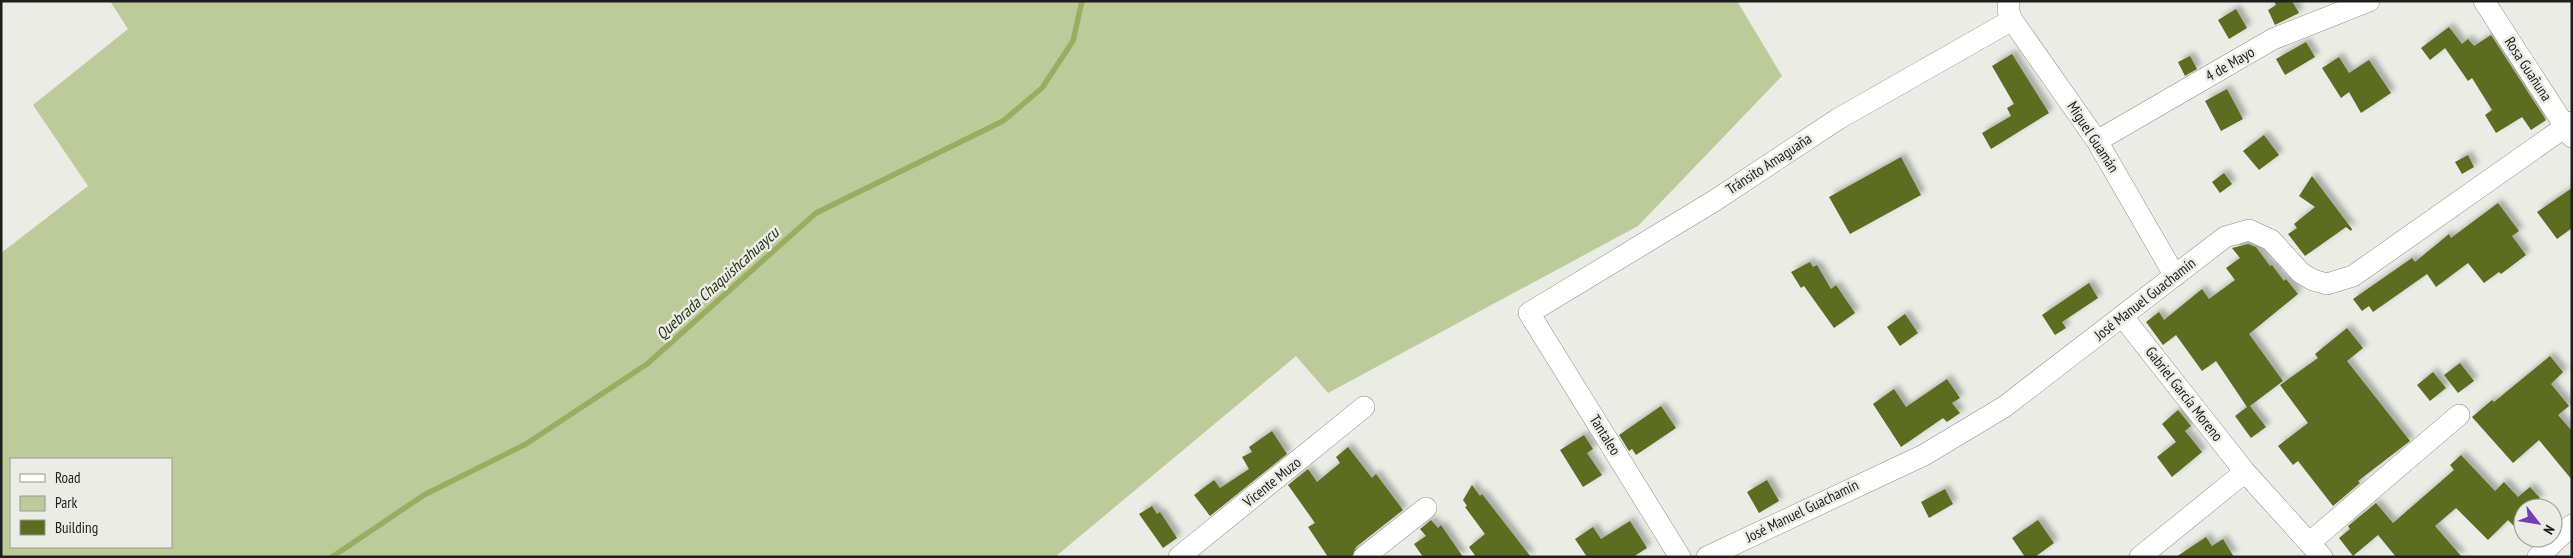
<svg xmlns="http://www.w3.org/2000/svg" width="2573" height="558" viewBox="0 0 2573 558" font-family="'PT Sans Narrow',sans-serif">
  <defs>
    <filter id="shadow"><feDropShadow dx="4.5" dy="-4.5" stdDeviation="2.5" flood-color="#0004"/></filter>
  </defs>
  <rect width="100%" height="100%" fill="#eaece5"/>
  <path fill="#bccb99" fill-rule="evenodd" d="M110 1H1737L1782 76 1638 226 1328 393 1296 356 1055 557H1V253L88 186 33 105 128 29ZM11 459H171V547H11Z"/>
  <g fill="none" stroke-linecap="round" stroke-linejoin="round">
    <path stroke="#99ae62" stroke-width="5.5" d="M332 557 424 495 526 444 647 364 816 213 1003 121 1042 88 1073 41 1082 1"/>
  </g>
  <path fill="#5b6d20" filter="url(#shadow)" d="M2274 1H2292L2299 13 2275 25 2268 10 2276 5Z
    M2236 9 2247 28 2229 39 2218 20Z
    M2449 27 2462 44 2468 39 2474 46 2491 35 2546 120 2531 130 2522 117 2496 133 2485 115 2492 110 2472 78 2468 81 2445 48 2430 60 2421 48Z
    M2306 42 2315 57 2285 75 2276 59Z
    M2012 54 2049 113 1991 149 1982 133 2011 116 2007 108 2014 104 1992 66Z
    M2190 56 2197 69 2185 76 2178 62Z
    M2339 57 2349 73 2369 60 2391 93 2361 113 2349 92 2341 98 2322 68Z
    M2227 89 2243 119 2221 131 2205 101Z
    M2264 135 2279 155 2259 170 2243 151Z
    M2468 155 2474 167 2462 174 2455 162Z
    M1901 157 1921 195 1850 234 1829 197Z
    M2224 173 2232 184 2220 193 2212 182Z
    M2312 176 2352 229 2351 231 2346 227 2305 256 2288 234 2297 228 2294 224 2315 207 2299 196Z
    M2572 188V228L2557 239 2537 212Z
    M2498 203 2519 231 2512 236 2526 255 2501 274 2499 272 2484 283 2468 263 2436 287 2427 274 2373 312 2369 306 2362 311 2353 299 2412 258 2415 262 2449 234 2451 238Z
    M2248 244 2256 247 2270 266 2272 265 2284 281 2286 279 2298 294 2249 334 2283 381 2250 406 2266 427 2251 438 2235 416 2247 407 2216 361 2202 371 2176 335 2163 345 2146 322 2159 312 2164 320 2202 289 2209 299 2235 280 2226 268 2240 258 2232 248Z
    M1810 262 1813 267 1817 265 1831 289 1836 285 1855 313 1834 328 1804 286 1801 288 1791 272Z
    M2089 283 2098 298 2062 322 2066 328 2055 335 2042 315Z
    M1905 314 1918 333 1900 346 1887 327Z
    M2347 328 2363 348 2347 361 2410 441 2358 481 2360 483 2333 506 2298 461 2293 465 2278 446 2308 423 2280 385 2318 358 2315 354Z
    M2550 356 2563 372 2551 384 2569 406 2558 415 2572 431V480L2539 440 2513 463 2472 417 2492 400 2494 402Z
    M2460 363 2474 381 2458 393 2444 375Z
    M2433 372 2446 388 2430 401 2417 385Z
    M1947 379 1960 398 1952 403 1960 413 1947 422 1943 418 1901 447 1873 404 1894 389 1906 407Z
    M1661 406 1676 428 1636 455 1632 449 1629 451 1619 435Z
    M2178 410 2191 426 2185 431 2202 452 2172 477 2157 457 2176 442 2162 424Z
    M1272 431 1287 454 1210 516 1194 495 1214 480 1220 488 1249 469 1242 457 1252 452 1249 447Z
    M1584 435 1593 449 1587 453 1602 475 1583 487 1560 450Z
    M1348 447 1372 478 1376 474 1403 510 1356 547 1352 557H1328L1308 527 1315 523 1288 485 1308 469 1317 482 1340 463 1336 457Z
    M2461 455 2495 491 2504 482 2518 497 2530 487 2540 498 2529 508H2523V518L2514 526 2508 520 2488 540 2456 508 2435 526 2462 557H2396L2378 535 2353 556 2339 538 2350 529 2348 526 2376 503 2393 523 2454 470 2450 465Z
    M1767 480 1779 501 1759 513 1747 492Z
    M1472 485 1480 496 1482 494 1531 557H1476L1469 547 1485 534 1465 507 1467 506 1463 500Z
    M1945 489 1953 504 1929 518 1921 502Z
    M1152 506 1157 514 1160 512 1166 521 1177 538 1163 548 1139 514Z
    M1431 520 1438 528 1441 525 1463 557H1423L1414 544 1426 536 1420 529Z
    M2038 520 2054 543 2035 557H2025L2012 538Z
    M1630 521 1647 548 1633 557H1587L1575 539 1593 527 1601 539Z
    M2206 537 2212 546 2223 539 2234 557H2176Z"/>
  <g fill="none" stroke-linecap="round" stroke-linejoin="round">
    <defs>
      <path id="minor" d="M2009 1 2008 10 2012 20 2097 141 2175 276
        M2484 1 2572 137
        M2097 141 2273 39 2369 1
        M2123 317 2245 472 2322 557
        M2309 543 2459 415
        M1179 557 1364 407
        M1364 557 1426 508
        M1680 557 1529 313 1714 201 1838 119 2012 20
        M1707 557 1924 455 2004 407 2225 237 2249 230 2271 240 2301 273 2313 280 2327 284 2353 276 2572 122
        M2140 557 2245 472
        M2538 557 2572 525"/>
    </defs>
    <use href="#minor" stroke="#8f918a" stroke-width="22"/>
    <use href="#minor" stroke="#fff" stroke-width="21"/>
  </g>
  <g text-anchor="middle" stroke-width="5" stroke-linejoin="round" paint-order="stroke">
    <g font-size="15" fill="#1e1f1c" stroke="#eaece5">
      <text transform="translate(2230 64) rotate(-30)" y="5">4 de Mayo</text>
      <text transform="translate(2528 69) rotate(57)" y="5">Rosa Guañuna</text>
      <text transform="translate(2093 137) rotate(57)" y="5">Miguel Guamán</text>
      <text transform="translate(1769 164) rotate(-33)" y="5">Tránsito Amaguaña</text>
      <text transform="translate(2145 299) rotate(-38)" y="5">José Manuel Guachamín</text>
      <text transform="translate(2184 394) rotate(52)" y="5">Gabriel García Moreno</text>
      <text transform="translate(1605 435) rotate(58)" y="5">Tantaleo</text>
      <text transform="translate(1272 482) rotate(-39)" y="5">Vicente Muzo</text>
      <text transform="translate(1802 511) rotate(-26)" y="5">José Manuel Guachamín</text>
    </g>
    <g font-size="16" font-style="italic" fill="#2c3514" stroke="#eaece5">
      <text transform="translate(717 283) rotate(-42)" y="6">Quebrada Chaquishcahuaycu</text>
    </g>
  </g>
  <rect width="2573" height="558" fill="none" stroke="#1e1f1c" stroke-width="5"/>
  <rect x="10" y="458" width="162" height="90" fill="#eaece5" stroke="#989a95"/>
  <rect x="20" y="474" width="25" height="8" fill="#ffffff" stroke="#989a95"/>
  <text x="55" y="483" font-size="15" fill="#1e1f1c">Road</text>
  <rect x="20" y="496" width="25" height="15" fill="#bccb99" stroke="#989a95"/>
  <text x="55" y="508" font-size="15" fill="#1e1f1c">Park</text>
  <rect x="20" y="520" width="25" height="15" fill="#5b6d20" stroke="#989a95"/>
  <text x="55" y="533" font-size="15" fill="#1e1f1c">Building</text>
  <g transform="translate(2538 523) rotate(121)"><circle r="24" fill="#eaece5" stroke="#989a95"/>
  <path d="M0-4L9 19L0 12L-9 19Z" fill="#753eb4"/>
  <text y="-8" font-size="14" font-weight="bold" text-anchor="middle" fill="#1e1f1c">N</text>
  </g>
</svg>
